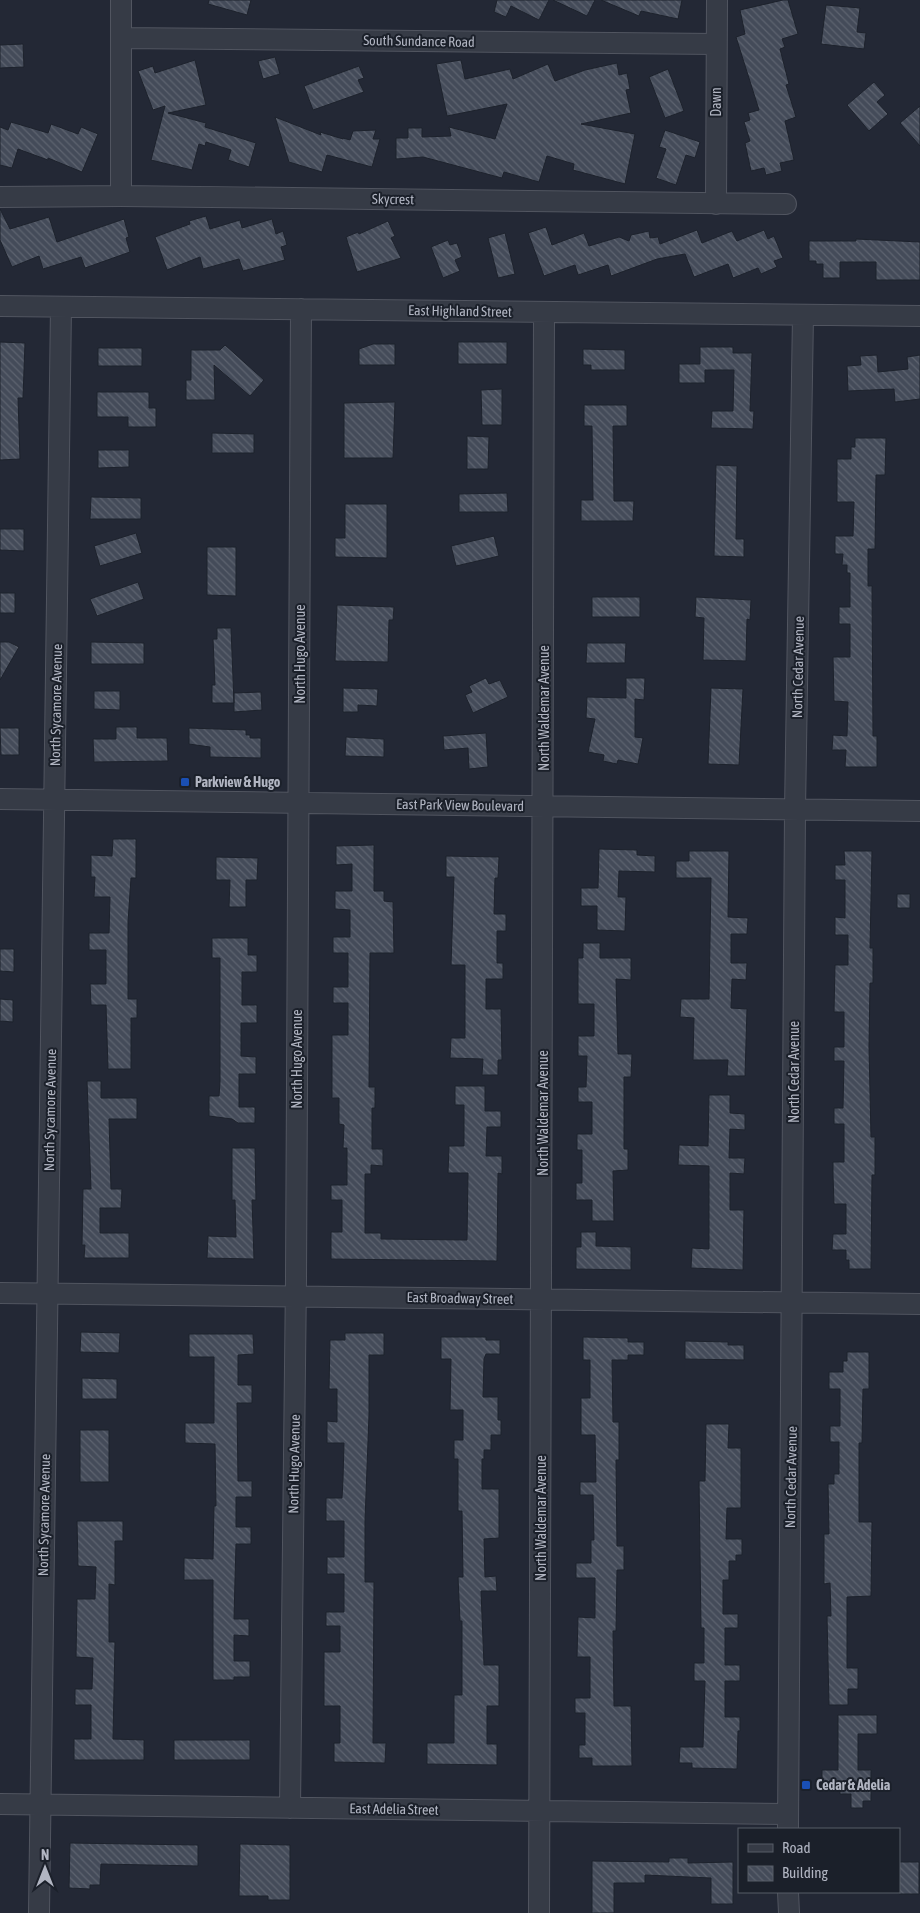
<svg xmlns="http://www.w3.org/2000/svg" width="920" height="1913" viewBox="0 0 920 1913" font-family="'Asap Condensed',sans-serif">
  <defs>
    <pattern id="building-back-hatch" width="6" height="6" patternUnits="userSpaceOnUse" patternTransform="scale(1.25)"><rect width="6" height="6" fill="#444b59"/><path d="M-1 5l2 2M0 0l6 6M5-1l2 2" fill="none" stroke="#5d636f"/></pattern>
  </defs>
  <rect width="100%" height="100%" fill="#232835"/>
  <path fill="url(#building-back-hatch)" stroke="#1d222c" d="M209 0H251L247 15 208 4Z
    M497 0H549L539 20 511 6 506 17 494 12Z
    M553 0H595L587 16Z
    M601 0H682L678 19 641 11 639 16Z
    M783 0H788L798 34 782 39 785 47 780 49 789 84 786 85 796 117 785 121 794 160 780 163 782 171 766 175 764 168 751 171 745 143 750 141 744 122 750 120 748 113 759 110 736 37 745 34 740 10Z
    M826 5 860 8 857 32 866 33 864 49 821 44Z
    M23 44 24 67 0 68V45Z
    M275 57 280 74 263 79 258 61Z
    M195 60 206 105 168 113 206 123 205 127 256 143 249 167 228 160 231 150 206 142 205 146 199 144 192 170 151 160 165 106 153 110 138 71 153 66 155 73Z
    M461 60 465 79 510 69 513 79 548 64 555 81 585 70 617 63 619 75 627 73 630 89 626 90 631 113 581 124 635 134 625 184 573 170 574 164 547 156 539 182 504 172 502 178 423 157 396 159V138H408V128H422V137L451 136 449 127 495 139 507 104 447 116 436 64Z
    M359 66 364 78 358 80 364 92 313 110 304 86Z
    M668 69 684 111 665 118 649 77Z
    M874 82 885 95 877 102 888 114 869 131 847 105Z
    M920 106V146L900 123Z
    M275 117 321 135 320 132 343 139V138L350 140 353 131 376 130 373 139H380L372 167 327 155 322 172 289 162Z
    M11 122 48 133 51 124 78 134 81 127 98 134 82 172 48 158V160L18 149 12 168 0 165V127L8 130Z
    M665 130 700 142 695 158 686 155 676 185 656 178 666 149 659 147Z
    M0 209 10 229 49 217 57 242 124 219 129 237 126 238 130 252 85 268 81 257 43 269 39 256 12 267 0 240Z
    M206 216 210 229 240 220 242 228 272 219 276 234 283 231 287 245 281 247 285 260 243 271 239 259 203 269 200 257 167 270 155 237 190 224 189 221Z
    M388 221 395 236 391 238 401 258 357 272 346 237 358 232 359 234Z
    M546 227 552 245 584 233 589 246 619 237 629 241 631 235 649 231 650 238 658 237 660 244 697 230 702 243 732 231 737 241 764 230 768 239 774 236 783 258 774 261 777 267 761 274 758 268 733 278 728 264 694 277 685 254 657 259 611 276 608 265 578 275 575 265 544 276 528 233Z
    M505 233 515 274 498 278 488 238Z
    M856 239 920 242V280H876V262H840V278H823V264H816V261H809V241H856Z
    M448 240 450 245 457 243 462 257 455 260 460 271 443 278 431 247Z
    M0 342 25 343 23 398H18L20 459 0 460Z
    M458 342H507V364H458Z
    M373 344H395V365H359V349Z
    M225 345 264 380 250 396 214 365 215 400H186V380H191V350H220Z
    M700 347H733V353H752L750 411H754L753 429 711 428 712 411H733L734 370H705V383H679V364H700Z
    M98 348H142V366H98Z
    M583 349 625 350V370H591V365H583Z
    M877 355 878 372 908 369 907 357 920 355V399L895 402 894 389 848 391 847 366 861 365 860 356Z
    M502 389V425H482L481 390Z
    M97 392H149V408H156V427H128V417H97Z
    M395 402 393 458H344V403Z
    M584 405H627V426H613L614 501H634L633 521H581V500H593L592 426H584Z
    M212 433 254 434V453H212Z
    M467 436 489 437 488 469H467Z
    M855 438H886L885 475H876L875 549H868V586H872L873 736H877V767H845L846 750H832L833 735 847 736 848 702 834 701 833 657H850V624H839V607H850V573H847V565H842L843 554H835V536H853L854 502H837V459H851V447H855Z
    M98 450H129V467L98 468Z
    M716 465 737 466 736 539H744V557L714 556Z
    M507 493 508 512H459V494Z
    M91 497 141 498V519H90Z
    M345 504H387V558L335 557V538H345Z
    M0 529H24V551L0 550Z
    M136 533 142 553 100 566 94 546Z
    M494 536 499 556 456 566 451 546Z
    M207 547H236V596L207 595Z
    M138 582 144 599 97 616 90 599Z
    M0 593H15V613H0Z
    M592 597H640V617H592Z
    M696 597 751 600 750 620 747 619 746 661 703 660 704 618 695 617Z
    M337 605 394 607 393 620H389L388 662 335 661Z
    M217 628H231L234 703H212V685H215L213 639H217Z
    M0 642H9L19 647 0 680Z
    M91 642 144 643V664H91Z
    M587 643H626L625 663H586Z
    M486 678 489 684 500 680 508 697 473 713 465 695 472 692 469 686Z
    M626 678H645L644 700 635 699V737L643 738 638 764 618 760 617 764 603 761 604 755 588 752 595 719 586 718 587 697 626 698Z
    M343 688 378 689 377 706 358 705V712H343Z
    M711 688 743 689 739 765 708 764Z
    M94 691H120V710L94 709Z
    M261 692 262 710 234 712V693Z
    M116 727H137V738H167L168 761 94 762 93 739H116Z
    M0 728H19V755H1Z
    M189 728 246 730V735H250V738H261V758L210 757V747L189 744Z
    M486 733 488 767 469 769 468 748 444 750 443 736Z
    M346 737 384 739V757L345 756Z
    M113 839H136V878H131L128 922V999H137V1018H131V1069H108L106 1005H91L90 984H106V950H89V933H109L110 897H94L95 877H91V855L112 856Z
    M374 845V891H384V901L393 902 394 953H370L369 1087H375V1108H372V1149H383V1166L371 1165V1174H365V1233H381V1239L467 1240 468 1173H448L449 1146H464V1105H455V1086H485V1111H501V1127H487L486 1156H502V1174L498 1173 497 1261 331 1259V1232H342V1200H331V1185H347V1148H343L344 1125 339 1124V1098H332V1035H348V1003H333V987H348V953H333V937H350V910L335 909V891H352V864L336 865V846Z
    M599 849 637 850V855L655 856V872L619 871 618 897H626L625 931 597 930V906H581V888H598Z
    M689 851H729L728 917 748 918 747 934H731V963H747L746 980 732 979 731 1008 747 1009 745 1076H727L728 1060H693L694 1018 680 1017 681 999H709L711 878H676V861H689Z
    M844 851H872L870 948H873V983H870L869 1047 871 1137H875V1175H872L871 1269H849V1260H846V1250H832L833 1234H846V1204H834L833 1175V1162H844V1124H834V1108H843L844 1061H834V1047H844V1012H834L835 965H848V935H835V917L845 918V880H835V865H845Z
    M446 856 499 857 498 878H495L494 914H506V931H497V963H503V979H486V1009H501L502 1060H498V1075H482L483 1059 450 1058 451 1038H465V965H451L454 877H446Z
    M216 857 258 858 257 880H246V907H229L230 880H216Z
    M897 894H910V908H897Z
    M212 938H248V955H257V972H242V1005H257V1023H241V1056L256 1057V1074H239V1107H255V1123H238L232 1119 209 1116V1096H219L220 1082V958H212Z
    M583 943H600V958H631V980L616 979 618 1054H632L631 1077H624V1149H628V1170L613 1171 614 1221H592V1200H576V1183H582V1150H577V1134H592V1102H578V1087H586L587 1056H578V1036H594V1004H578V958H583Z
    M0 949H14V972L0 971Z
    M0 999 13 1000V1022L0 1021Z
    M87 1081H101V1098H137V1119H109L111 1189H122L121 1208H100V1233H129V1258H84L85 1245H82L83 1189H91Z
    M709 1095H730V1113L745 1114V1130L730 1129 729 1158H745L744 1174 730 1173V1210H744L743 1270 691 1268 692 1248 709 1249V1166L678 1165 679 1145 708 1146Z
    M232 1148H255L256 1200H252L254 1259 207 1258 208 1236 236 1237 235 1200H232Z
    M581 1232H596V1246L631 1247V1270L576 1269V1247H581Z
    M81 1332 120 1333 119 1353 80 1352Z
    M345 1333H384V1355H369V1415L365 1521V1582H374L373 1743H386L385 1763 334 1762V1743H340V1706H324V1652H340V1626H326V1612H344V1574H327V1557H344V1521H326V1498H342L343 1479 344 1443H327V1421L337 1422V1389H329L330 1340H345Z
    M189 1334H253L254 1354 238 1355V1385H252V1403H237L238 1481H252V1497H236V1527H251V1544H236L235 1580 234 1619H249V1636L234 1635V1661H250V1677H234V1680H213V1580H184V1558L213 1559 214 1506H216L215 1444 185 1443V1423H214V1357H189Z
    M441 1337H486V1340H500V1354H486L484 1359 483 1397H498V1420H501V1435H491V1450H484V1459H482V1489H499V1538L484 1539 485 1577 496 1576 497 1591H481L484 1665H499V1706H487V1744H497V1765L427 1764V1743H454V1695H462V1621H460L458 1577H463L462 1511H458V1459H454V1440H463V1410H450L451 1359H441Z
    M583 1337 628 1338V1342H644V1355H628V1360H612L613 1422H619V1460H616L617 1546H624V1570H617L616 1631H613L614 1706H631L632 1766H592V1758H579V1745H585V1713H575V1698H590V1657H577L578 1617 595 1618V1578H576V1563H591V1540H594L593 1495H580V1482H596L595 1435H581V1398H590V1360H583Z
    M685 1341 728 1342V1345H744V1360L685 1359Z
    M847 1352H869V1389H863L862 1443H859V1522H872L871 1596 847 1597V1668H858V1689H848V1705H829L827 1616H831L830 1583 824 1584V1534H829L828 1484H834V1474H839V1442H830V1426H840V1389H829V1372H843V1361H847Z
    M82 1378 117 1379V1399H82Z
    M706 1424H729L728 1448H741V1508H727L726 1539H742V1555H736V1561H729V1580H723V1614H738V1628H725V1665H740V1681H725V1717H740V1731H738L737 1769 692 1768V1763H679L680 1747H703L705 1681H694V1663H704V1628H701L699 1481H705Z
    M80 1430H109V1482H80Z
    M77 1521H123V1541H115V1585L109 1584V1642H115L113 1739 144 1740V1760H74V1739H91V1705H75V1689H92L93 1658 76 1657 77 1599H95L96 1567 78 1566Z
    M838 1715H877V1734H858V1770H871V1801H863V1808H851V1794H840V1788H822V1770H838Z
    M174 1740H250V1760H174Z
    M70 1843 198 1845V1866L101 1864 100 1885H90V1889L69 1888Z
    M240 1844 290 1845V1900H268V1896H239Z
    M669 1858H688V1863L733 1862V1904H711V1878L645 1875V1883H614V1913H592V1861L669 1862Z
    M899 1862H919V1894H899Z"/>
  <g fill="none" stroke-linecap="round" stroke-linejoin="round">
    <defs>
      <path id="minor" d="M121 38 716 44
        M121 196V0
        M0 197 121 196 786 204
        M716 204 717 0
        M0 306 920 316
        M0 799 920 811
        M0 1293 920 1304
        M0 1804 788 1814
        M290 1808 296 1278 301 309
        M788 1829 795 810 803 315
        M788 1892 789 1913
        M39 1913 61 307
        M539 1913 544 312"/>
    </defs>
    <use href="#minor" stroke="#515560" stroke-width="22"/>
    <use href="#minor" stroke="#363b46" stroke-width="20"/>
  </g>
  <g fill="#1a4fb4" stroke="#1b202a" stroke-width="2">
    <rect x="180" y="777" width="10" height="10" rx="2.5"/>
    <rect x="801" y="1780" width="10" height="10" rx="2.5"/>
  </g>
  <g text-anchor="middle" stroke-width="4" stroke-linejoin="round" paint-order="stroke">
    <g font-size="14" fill="#b1b5c2" stroke="#1b202a">
      <text transform="translate(419 41) rotate(1)" y="5">South Sundance Road</text>
      <text transform="translate(716 102) rotate(-90)" y="5">Dawn</text>
      <text transform="translate(393 199) rotate(1)" y="5">Skycrest</text>
      <text transform="translate(460 311) rotate(1)" y="5">East Highland Street</text>
      <text transform="translate(300 654) rotate(-90)" y="5">North Hugo Avenue</text>
      <text transform="translate(798 667) rotate(-89)" y="5">North Cedar Avenue</text>
      <text transform="translate(56 705) rotate(-89)" y="5">North Sycamore Avenue</text>
      <text transform="translate(544 708) rotate(-90)" y="5">North Waldemar Avenue</text>
      <text transform="translate(460 805) rotate(1)" y="5">East Park View Boulevard</text>
      <text transform="translate(297 1059) rotate(-90)" y="5">North Hugo Avenue</text>
      <text transform="translate(794 1072) rotate(-90)" y="5">North Cedar Avenue</text>
      <text transform="translate(50 1110) rotate(-89)" y="5">North Sycamore Avenue</text>
      <text transform="translate(543 1113) rotate(-90)" y="5">North Waldemar Avenue</text>
      <text transform="translate(460 1298) rotate(1)" y="5">East Broadway Street</text>
      <text transform="translate(294 1464) rotate(-89)" y="5">North Hugo Avenue</text>
      <text transform="translate(791 1477) rotate(-89)" y="5">North Cedar Avenue</text>
      <text transform="translate(44 1515) rotate(-89)" y="5">North Sycamore Avenue</text>
      <text transform="translate(541 1518) rotate(-90)" y="5">North Waldemar Avenue</text>
      <text transform="translate(394 1809) rotate(1)" y="5">East Adelia Street</text>
    </g>
    <g font-size="14" font-weight="bold" fill="#b1b5c2" stroke="#1b202a" text-anchor="start">
      <text x="195" y="787">Parkview &amp; Hugo</text>
      <text x="816" y="1790">Cedar &amp; Adelia</text>
    </g>
  </g>
  <rect x="738" y="1828" width="162" height="65" fill="#1b202a" stroke="#575c67"/>
  <rect x="748" y="1844" width="25" height="8" fill="#363b46" stroke="#575c67"/>
  <text x="782" y="1853" font-size="15" fill="#b1b5c2">Road</text>
  <rect x="748" y="1866" width="25" height="15" fill="url(#building-back-hatch)" stroke="#575c67"/>
  <text x="782" y="1878" font-size="15" fill="#b1b5c2">Building</text>
  <g transform="translate(45 1868)" stroke="#1b202a" stroke-width="4" paint-order="stroke">
  <path d="M0-4L9 19L0 12L-9 19Z" fill="#b1b5c2"/>
  <text y="-8" font-size="14" font-weight="bold" text-anchor="middle" fill="#b1b5c2">N</text>
  </g>
</svg>
